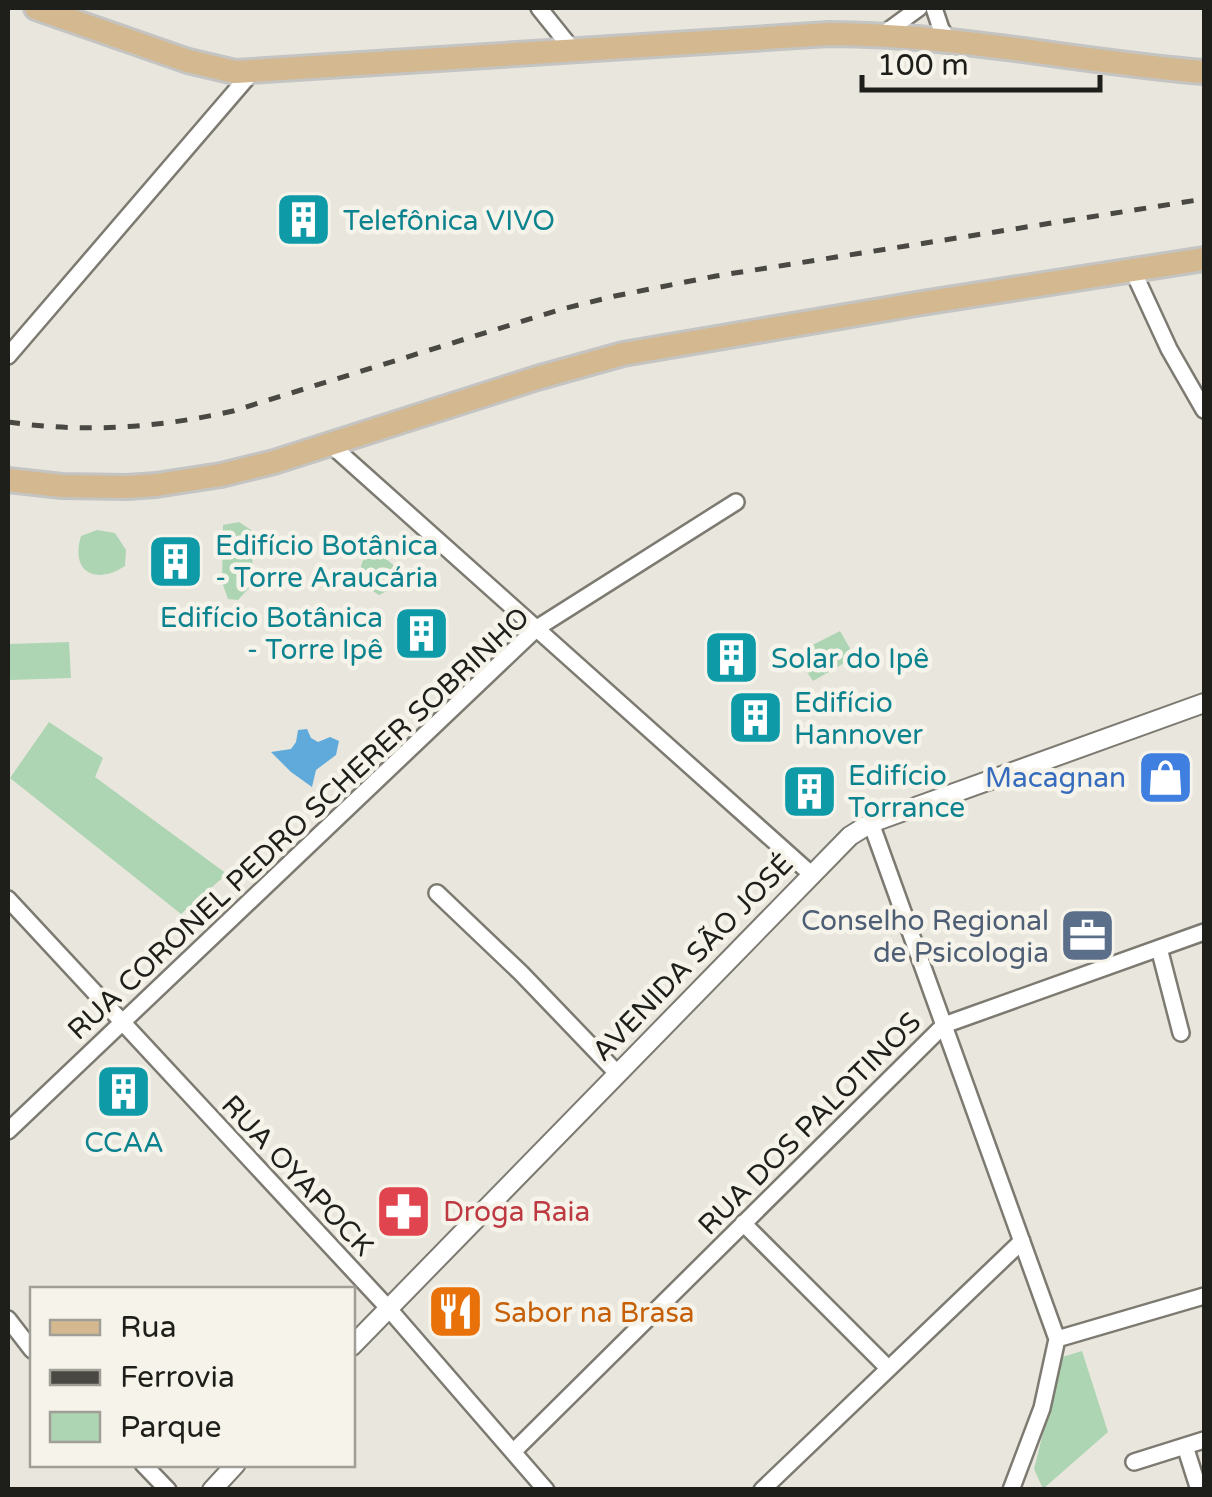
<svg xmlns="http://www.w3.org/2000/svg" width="1212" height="1497" viewBox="0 0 1212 1497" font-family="'Varela Round',sans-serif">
  <rect width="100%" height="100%" fill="#e9e7dd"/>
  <path fill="#aed5b3" d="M239 522 251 530 253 572 250 587 238 600 228 599 222 582 223 525Z
    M97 530 115 533 126 550 125 566C96 585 70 573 81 536Z
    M373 548 397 568V586L379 595C357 582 354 566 373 548Z
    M840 631 855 657 813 681 795 654Z
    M69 642 71 678 10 680 9 644Z
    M49 722 103 758 95 777 227 874 181 914 10 778Z
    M1082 1351 1108 1432 1043 1489 1034 1469 1062 1357Z"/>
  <path fill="#5faadb" d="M307 729 311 738 318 742 330 737 339 741 336 755 316 770 312 787 291 772 271 752 291 749 296 742 298 730Z"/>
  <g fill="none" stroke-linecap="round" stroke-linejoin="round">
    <defs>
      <path id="minor" d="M539 8 572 49
        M934 8 941 29 950 42
        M882 35 919 8
        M1133 271 1169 349 1204 410
        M8 356 252 72
        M330 444 811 874
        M871 823 1057 1339 1042 1408 1011 1490
        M437 893 521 973 617 1073
        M8 899 389 1309 546 1490
        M1159 948 1181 1033
        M8 1131 537 628 736 502
        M743 1223 888 1368
        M8 1319 32 1350
        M1057 1339 1204 1296
        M1185 1446 1199 1490
        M513 1452 944 1025 1204 932
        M1134 1462 1204 1440
        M143 1464 168 1490
        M762 1490 1022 1241"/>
      <path id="tertiary" d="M352 1346 850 836 871 823 1204 703
        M212 1490 236 1464"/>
      <path id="primary" d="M36 8 188 61 235 72 829 34C955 34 1079 62 1204 72
        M8 480 62 486 127 487 156 485 221 475 274 462 537 378 623 354 922 303 1204 259"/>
    </defs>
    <use href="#minor" stroke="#7c7a71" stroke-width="20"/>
    <use href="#tertiary" stroke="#7c7a71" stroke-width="22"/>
    <use href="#primary" stroke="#c4c4c3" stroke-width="28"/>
    <use href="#minor" stroke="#fff" stroke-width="15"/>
    <use href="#tertiary" stroke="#fff" stroke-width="18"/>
    <use href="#primary" stroke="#d4b88f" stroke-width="22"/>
    <path stroke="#494843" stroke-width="5" stroke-dasharray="12 12" stroke-linecap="butt" d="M8 422C84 433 158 428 233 411L562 309 615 296 716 276 1204 199"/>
  </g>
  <defs>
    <symbol id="building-square" viewBox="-11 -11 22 22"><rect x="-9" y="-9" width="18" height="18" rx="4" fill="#0f9aa8" stroke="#f6f4ea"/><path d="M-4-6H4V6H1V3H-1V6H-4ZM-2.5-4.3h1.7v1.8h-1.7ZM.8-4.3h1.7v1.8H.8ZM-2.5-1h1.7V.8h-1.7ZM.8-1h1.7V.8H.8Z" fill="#fff"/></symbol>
    <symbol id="shop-square" viewBox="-11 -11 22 22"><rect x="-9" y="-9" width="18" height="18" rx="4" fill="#3f7fe0" stroke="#f6f4ea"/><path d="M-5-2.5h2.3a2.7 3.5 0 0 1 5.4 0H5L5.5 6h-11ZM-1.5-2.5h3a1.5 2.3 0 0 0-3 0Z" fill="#fff"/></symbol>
    <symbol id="office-square" viewBox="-11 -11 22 22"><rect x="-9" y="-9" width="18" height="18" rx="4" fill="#5c6f8a" stroke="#f6f4ea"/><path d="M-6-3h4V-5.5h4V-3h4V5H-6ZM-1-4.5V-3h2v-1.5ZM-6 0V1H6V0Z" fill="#fff"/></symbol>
    <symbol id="pharmacy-square" viewBox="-11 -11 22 22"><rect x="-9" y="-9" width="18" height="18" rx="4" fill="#e0444e" stroke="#f6f4ea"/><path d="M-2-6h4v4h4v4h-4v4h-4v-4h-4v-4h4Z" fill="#fff"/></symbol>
    <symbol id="restaurant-square" viewBox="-11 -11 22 22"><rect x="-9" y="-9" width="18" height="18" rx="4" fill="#e8710a" stroke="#f6f4ea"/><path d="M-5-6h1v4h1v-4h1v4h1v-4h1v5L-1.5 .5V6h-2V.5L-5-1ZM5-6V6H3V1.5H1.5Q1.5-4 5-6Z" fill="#fff"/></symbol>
  </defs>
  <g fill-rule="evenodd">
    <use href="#building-square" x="272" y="188" width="63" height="63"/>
    <use href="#building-square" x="144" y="530" width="63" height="63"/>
    <use href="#building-square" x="390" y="602" width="63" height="63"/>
    <use href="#building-square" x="700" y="626" width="63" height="63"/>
    <use href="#building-square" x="724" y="686" width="63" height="63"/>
    <use href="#shop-square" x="1134" y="746" width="63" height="63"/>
    <use href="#building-square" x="778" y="760" width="63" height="63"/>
    <use href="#office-square" x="1056" y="904" width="63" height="63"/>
    <use href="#building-square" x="92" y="1060" width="63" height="63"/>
    <use href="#pharmacy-square" x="372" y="1180" width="63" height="63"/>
    <use href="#restaurant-square" x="424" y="1280" width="63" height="63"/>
  </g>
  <g text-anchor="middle" stroke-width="9" stroke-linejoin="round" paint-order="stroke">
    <g font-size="28" fill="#0d838f" stroke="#f6f4ea" text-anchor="start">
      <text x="343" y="230">Telefônica VIVO</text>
      <text x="215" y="555">Edifício Botânica<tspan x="215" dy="32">- Torre Araucária</tspan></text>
      <text x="383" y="627" text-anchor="end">Edifício Botânica<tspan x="383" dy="32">- Torre Ipê</tspan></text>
      <text x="771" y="668">Solar do Ipê</text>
      <text x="794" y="712">Edifício<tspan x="794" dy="32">Hannover</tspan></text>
      <text x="848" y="785">Edifício<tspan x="848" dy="32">Torrance</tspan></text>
      <text x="124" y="1152" text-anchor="middle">CCAA</text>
    </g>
    <g font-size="28" fill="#366cbe" stroke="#f6f4ea" text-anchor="end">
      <text x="1126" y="787">Macagnan</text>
    </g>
    <g font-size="28" fill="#1e1e1a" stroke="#f6f4ea">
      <text transform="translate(298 823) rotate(-43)" y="10">RUA CORONEL PEDRO SCHERER SOBRINHO</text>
      <text transform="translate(692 957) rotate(-46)" y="10">AVENIDA SÃO JOSÉ</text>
      <text transform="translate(809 1123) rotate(-45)" y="10">RUA DOS PALOTINOS</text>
      <text transform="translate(298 1175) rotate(47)" y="10">RUA OYAPOCK</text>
    </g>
    <g font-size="28" fill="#4e5e75" stroke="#f6f4ea" text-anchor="end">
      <text x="1049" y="930">Conselho Regional<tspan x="1049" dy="32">de Psicologia</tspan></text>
    </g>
    <g font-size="28" fill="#be3a42" stroke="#f6f4ea" text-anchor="start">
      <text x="443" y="1221">Droga Raia</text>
    </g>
    <g font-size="28" fill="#c56008" stroke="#f6f4ea" text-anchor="start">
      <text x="494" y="1322">Sabor na Brasa</text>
    </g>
  </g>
  <rect width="1212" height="1497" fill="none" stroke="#1e1e1a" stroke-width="20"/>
  <rect x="30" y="1287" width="325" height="180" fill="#f6f4ea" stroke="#a09e97" stroke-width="2.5"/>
  <rect x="50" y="1320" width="50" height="15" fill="#d4b88f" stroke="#a09e97" stroke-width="2.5"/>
  <text x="120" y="1337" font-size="30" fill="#1e1e1a">Rua</text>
  <rect x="50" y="1370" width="50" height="15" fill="#494843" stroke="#a09e97" stroke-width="2.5"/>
  <text x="120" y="1387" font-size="30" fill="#1e1e1a">Ferrovia</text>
  <rect x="50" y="1412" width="50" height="30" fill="#aed5b3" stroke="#a09e97" stroke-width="2.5"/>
  <text x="120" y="1437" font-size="30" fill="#1e1e1a">Parque</text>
  <path d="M862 75v15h238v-15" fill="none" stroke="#1e1e1a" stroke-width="5"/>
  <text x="877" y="75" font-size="30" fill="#1e1e1a" stroke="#f6f4ea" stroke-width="8" paint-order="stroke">100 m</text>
</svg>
